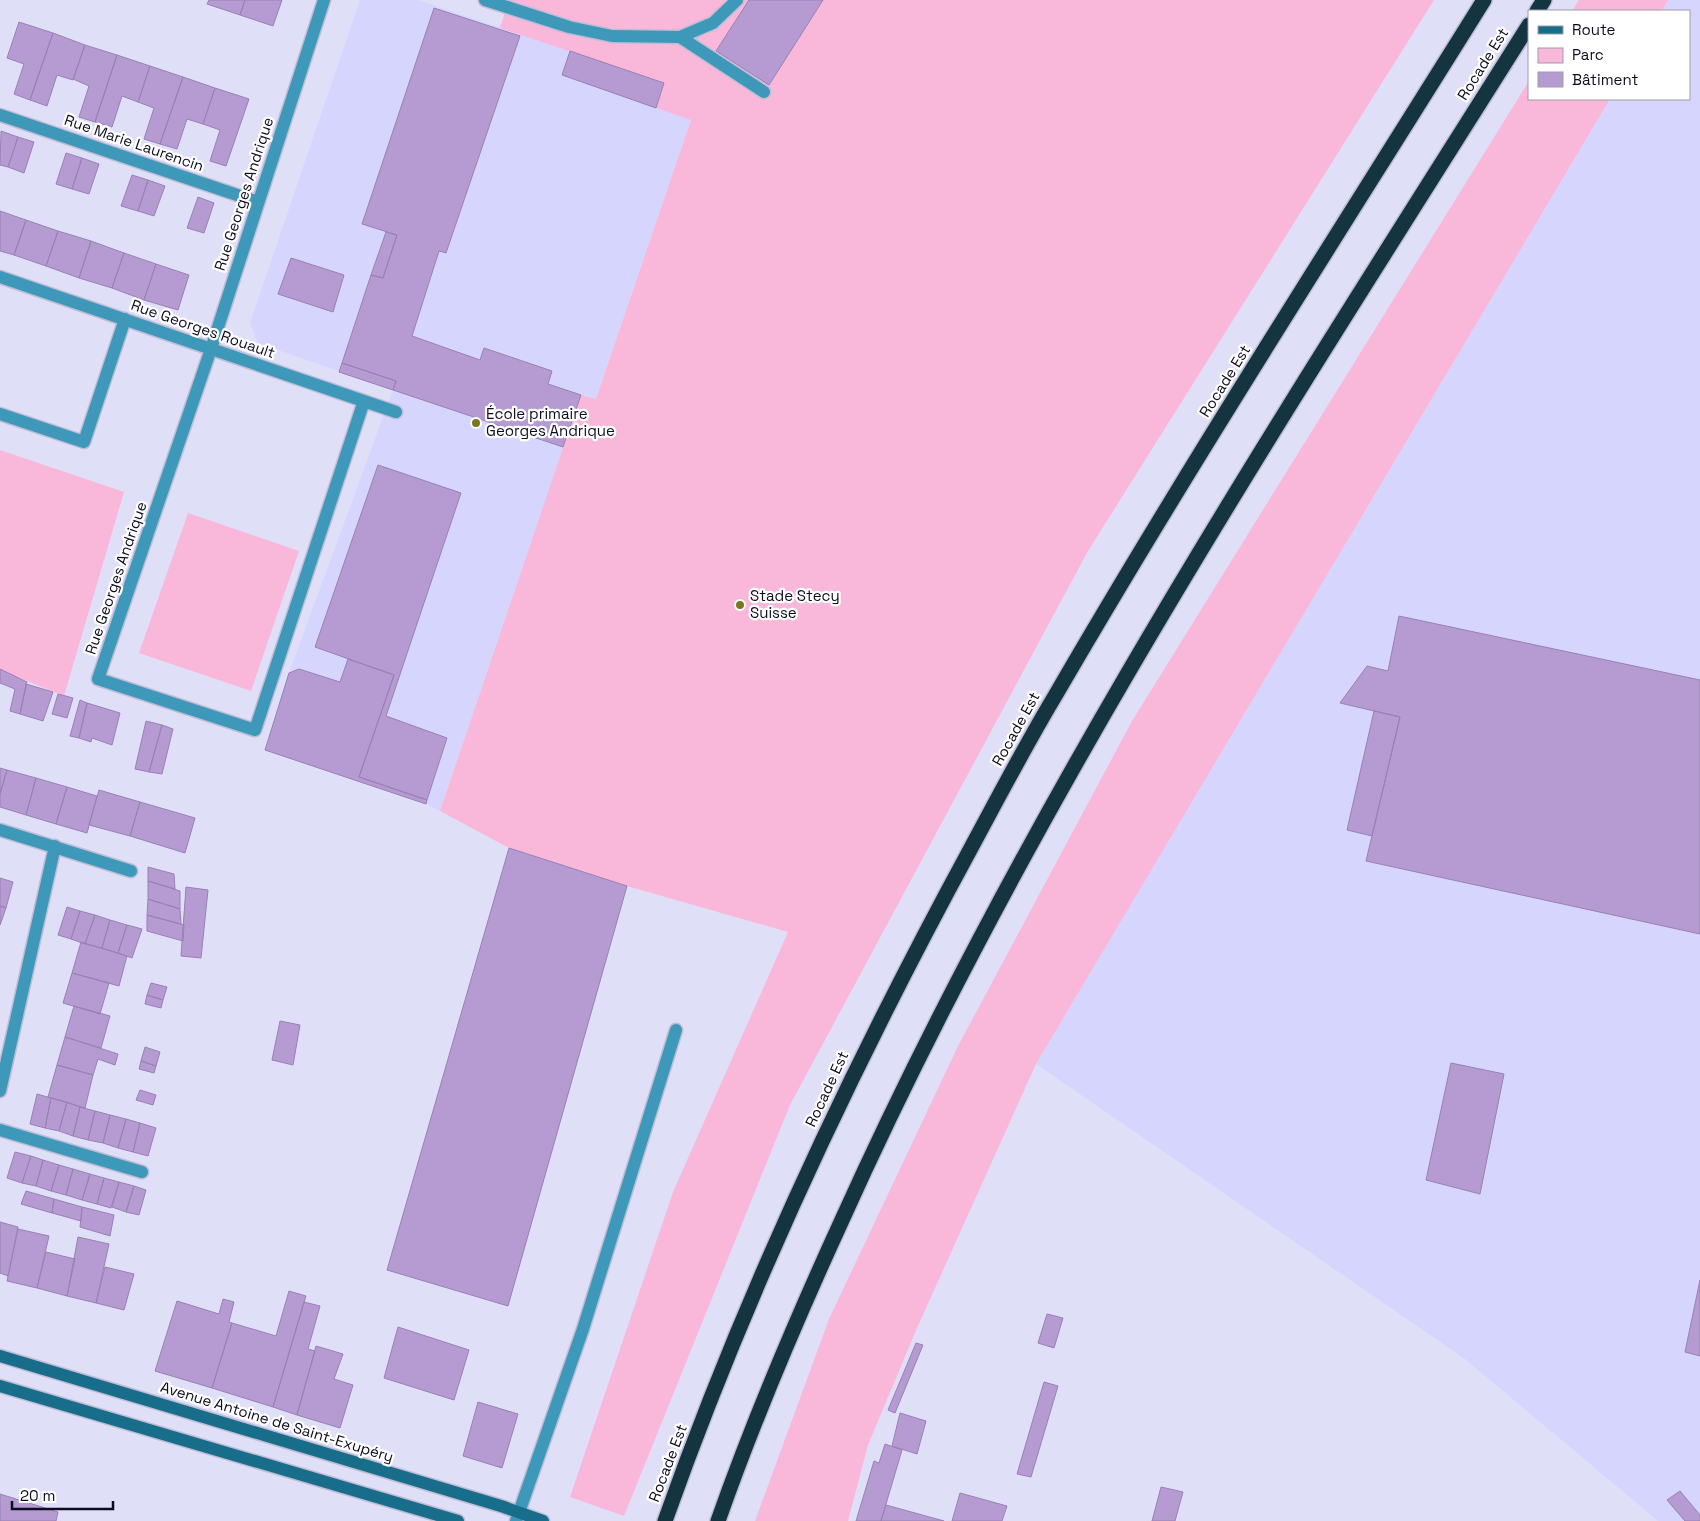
<svg xmlns="http://www.w3.org/2000/svg" width="1700" height="1521" viewBox="0 0 1700 1521" font-family="'Space Grotesk',sans-serif">
  <rect width="100%" height="100%" fill="#e0dff8"/>
  <path fill="#d6d5fe" d="M360 0H418L664 83 656 108 691 120 596 399 581 396 440 811 426 804 265 750 289 673 393 390 258 343 250 323Z
    M1668 0H1700V1521H1658L1465 1359 1036 1064 1610 99H1689V11H1662Z"/>
  <path fill="#f9b8da" d="M509 0H1434L1088 551 790 1105 624 1516 570 1497 673 1192 788 932 627 886 509 848 440 811 581 395 596 399 691 120 656 108 664 83 500 28Z
    M1579 0H1668L1662 11H1572Z
    M1529 81V99H1610L1036 1064 917 1328 868 1445 848 1521H755L829 1319 958 1046 1132 721Z
    M0 450 124 492 64 696 0 670Z
    M188 513 299 551 251 691 139 653Z"/>
  <path fill="#b59bd2" stroke="#9980b5" d="M209 0H245L240 15 207 4Z
    M245 0H282L273 26 240 15Z
    M749 0H823L769 85 716 51Z
    M434 8 520 36 446 253 439 251 412 336 480 360 484 348 552 371 548 384 581 395 563 447 393 390 396 381 342 363 371 275 383 278 397 235 362 224Z
    M19 22 53 33 30 100 14 94 24 64 7 58Z
    M53 33 85 45 73 80 57 75 47 106 30 100Z
    M85 45 117 55 95 122 79 117 89 86 73 79Z
    M570 51 664 83 656 108 562 75Z
    M117 55 150 66 138 102 122 96 112 127 95 122Z
    M150 66 183 77 160 144 144 139 154 108 138 102Z
    M183 77 215 88 203 124 187 119 177 149 160 144Z
    M215 88 249 99 226 166 210 161 220 130 203 124Z
    M1 131 18 137 8 167 0 165Z
    M18 137 34 142 24 173 8 167Z
    M66 153 82 158 72 189 56 184Z
    M82 158 99 164 89 194 72 189Z
    M132 175 148 180 138 211 121 206Z
    M148 180 165 186 154 216 138 211Z
    M198 197 214 203 204 233 187 228Z
    M0 211 26 220 14 255 0 251Z
    M26 220 58 231 46 266 14 255Z
    M58 231 91 241 79 278 46 266Z
    M386 232 397 235 383 278 371 275Z
    M91 241 124 253 112 288 79 278Z
    M124 253 156 264 144 300 112 288Z
    M291 258 344 275 333 312 278 294Z
    M156 264 189 275 178 310 144 300Z
    M342 363 396 381 393 390 339 372Z
    M378 465 461 493 386 716 447 738 427 800 359 777 394 675 315 647Z
    M1399 616 1700 680V934L1366 861 1400 717 1340 703 1367 666 1388 671Z
    M348 659 394 675 359 777 427 800 426 804 265 750 289 673 299 669 340 682Z
    M0 669 27 682 20 714 10 711 15 689 0 683Z
    M26 684 53 692 43 721 20 714Z
    M58 694 73 698 67 718 52 714Z
    M80 700 87 703 79 738 70 736Z
    M87 703 120 713 112 745 92 738 91 742 79 738Z
    M1374 711 1400 717 1372 836 1347 830Z
    M146 721 162 725 149 772 135 769Z
    M162 725 173 729 162 774 149 772Z
    M0 768 7 770 0 794Z
    M7 770 36 778 26 815 0 807V794Z
    M36 778 67 787 56 824 26 815Z
    M67 787 97 796 87 833 56 824Z
    M99 790 140 802 130 836 89 825Z
    M140 802 195 818 185 853 130 836Z
    M509 848 627 886 508 1306 387 1270Z
    M148 867 174 874 175 889 148 881Z
    M0 878 13 882 6 908 0 906Z
    M148 881 180 891V909L148 899Z
    M186 887 208 890 201 958 181 956Z
    M148 899 180 909 181 924 147 915Z
    M0 906 6 908 0 925Z
    M67 907 80 911 71 939 58 935Z
    M80 911 95 915 85 944 71 939Z
    M95 915 110 920 102 948 85 944Z
    M147 915 184 925 183 941 147 931Z
    M110 920 127 925 118 953 102 948Z
    M127 925 142 929 132 958 118 953Z
    M81 942 127 956 119 986 72 973Z
    M72 973 109 983 100 1014 63 1003Z
    M151 983 167 987 163 1000 147 995Z
    M147 995 163 1000 161 1008 145 1004Z
    M74 1006 110 1016 101 1048 65 1037Z
    M280 1021 300 1025 293 1065 272 1060Z
    M65 1037 118 1054 115 1065 98 1059 93 1075 57 1065Z
    M145 1047 160 1052 156 1066 141 1061Z
    M141 1061 156 1066 154 1073 139 1069Z
    M1451 1063 1504 1074 1480 1194 1426 1180Z
    M57 1065 93 1075 85 1108 48 1097Z
    M140 1090 156 1095 153 1105 136 1100Z
    M37 1094 51 1098 45 1128 30 1124Z
    M51 1098 67 1102 59 1131 45 1128Z
    M67 1102 80 1107 73 1136 59 1131Z
    M80 1107 95 1111 88 1140 73 1136Z
    M95 1111 110 1115 103 1143 88 1140Z
    M110 1115 126 1119 118 1148 103 1143Z
    M126 1119 140 1123 133 1152 118 1148Z
    M140 1123 156 1128 148 1156 133 1152Z
    M15 1152 31 1156 22 1183 7 1178Z
    M31 1156 43 1160 36 1186 22 1183Z
    M43 1160 59 1165 51 1191 36 1186Z
    M59 1165 73 1169 66 1195 51 1191Z
    M73 1169 90 1174 82 1200 66 1195Z
    M90 1174 104 1178 97 1204 82 1200Z
    M104 1178 119 1182 111 1208 97 1204Z
    M119 1182 134 1186 126 1212 112 1207Z
    M134 1186 146 1190 139 1215 126 1212Z
    M26 1191 54 1199 52 1213 21 1204Z
    M54 1199 82 1207 81 1221 52 1213Z
    M82 1207 114 1215 110 1236 80 1227Z
    M0 1222 18 1227 8 1276 0 1273Z
    M18 1229 49 1236 37 1288 7 1281Z
    M78 1237 109 1244 96 1303 67 1296Z
    M46 1252 75 1259 67 1296 37 1288Z
    M105 1267 134 1274 124 1310 96 1303Z
    M1700 1280V1356L1685 1352Z
    M289 1291 306 1296 273 1407 212 1388 232 1323 276 1336Z
    M223 1299 234 1302 229 1322 232 1323 212 1388 155 1371 177 1301 219 1314Z
    M304 1302 320 1306 308 1349 315 1351 297 1415 273 1407Z
    M1047 1314 1063 1318 1054 1348 1038 1343Z
    M398 1327 469 1350 454 1400 384 1378Z
    M916 1343 923 1345 895 1413 888 1410Z
    M316 1346 343 1354 334 1379 353 1385 340 1428 297 1415Z
    M1044 1382 1058 1386 1031 1477 1017 1474Z
    M478 1402 518 1414 502 1468 463 1456Z
    M900 1413 926 1421 917 1454 892 1446Z
    M885 1444 902 1450 881 1521H856L874 1461 879 1463Z
    M1161 1487 1183 1492 1175 1521H1152Z
    M1680 1491 1700 1515V1521H1685L1667 1500Z
    M960 1493 1007 1506 1002 1521H952Z
    M0 1494 58 1512 56 1521H0Z
    M886 1505 944 1521H881Z"/>
  <g fill="none" stroke-linecap="round" stroke-linejoin="round">
    <defs>
      <path id="service" d="M507 7 569 27 612 36 680 37 713 23 737 0
        M680 37 764 92
        M0 115 258 202
        M0 1130 142 1172
        M516 1521 583 1329 676 1030"/>
      <path id="minor" d="M324 0 211 349 98 679 255 730 364 401
        M485 0 507 7
        M0 277 396 412
        M0 414 84 442 125 319
        M0 830 131 871
        M0 1091 55 846"/>
      <path id="secondary" d="M0 1356 501 1506 543 1521
        M0 1386 458 1521"/>
      <path id="motorway" d="M1537 11 1544 0
        M665 1521C747 1289 853 1065 971 848 998 798 1025 746 1055 696 1192 460 1340 231 1484 0
        M718 1521C754 1419 797 1318 842 1220 1031 800 1284 414 1529 25"/>
    </defs>
    <use href="#service" stroke="#bebdd5" stroke-width="15"/>
    <use href="#minor" stroke="#bebdd5" stroke-width="15"/>
    <use href="#secondary" stroke="#bebdd5" stroke-width="15"/>
    <use href="#motorway" stroke="#bebdd5" stroke-width="18"/>
    <use href="#service" stroke="#3e98b9" stroke-width="12"/>
    <use href="#minor" stroke="#3e98b9" stroke-width="12"/>
    <use href="#secondary" stroke="#176d8a" stroke-width="12"/>
    <use href="#motorway" stroke="#143440" stroke-width="15"/>
  </g>
  <g fill="#7c761b" stroke="#fff" stroke-width="2">
    <circle cx="476" cy="423" r="5"/>
    <circle cx="740" cy="605" r="5"/>
  </g>
  <g text-anchor="middle" stroke-width="4.5" stroke-linejoin="round" paint-order="stroke">
    <g font-size="15" fill="#0d0b1f" stroke="#fff">
      <text transform="translate(1483 64) rotate(-58)" y="5">Rocade Est</text>
      <text transform="translate(134 143) rotate(19)" y="5">Rue Marie Laurencin</text>
      <text transform="translate(244 194) rotate(-72)" y="5">Rue Georges Andrique</text>
      <text transform="translate(203 329) rotate(19)" y="5">Rue Georges Rouault</text>
      <text transform="translate(1225 381) rotate(-58)" y="5">Rocade Est</text>
      <text transform="translate(116 578) rotate(-71)" y="5">Rue Georges Andrique</text>
      <text transform="translate(1016 729) rotate(-61)" y="5">Rocade Est</text>
      <text transform="translate(827 1089) rotate(-65)" y="5">Rocade Est</text>
      <text transform="translate(277 1422) rotate(17)" y="5">Avenue Antoine de Saint-Exupéry</text>
      <text transform="translate(668 1463) rotate(-69)" y="5">Rocade Est</text>
    </g>
    <g font-size="15" fill="#0d0b1f" stroke="#fff" text-anchor="start">
      <text x="486" y="419">École primaire<tspan x="486" dy="17">Georges Andrique</tspan></text>
      <text x="750" y="601">Stade Stecy<tspan x="750" dy="17">Suisse</tspan></text>
    </g>
  </g>
  <rect x="1528" y="10" width="162" height="90" fill="#ffffff" stroke="#9e9da5"/>
  <rect x="1538" y="26" width="25" height="8" fill="#176d8a" stroke="#9e9da5"/>
  <text x="1572" y="35" font-size="15" fill="#0d0b1f">Route</text>
  <rect x="1538" y="48" width="25" height="15" fill="#f9b8da" stroke="#9e9da5"/>
  <text x="1572" y="60" font-size="15" fill="#0d0b1f">Parc</text>
  <rect x="1538" y="72" width="25" height="15" fill="#b59bd2" stroke="#9e9da5"/>
  <text x="1572" y="85" font-size="15" fill="#0d0b1f">Bâtiment</text>
  <path d="M12 1501v8h101v-8" fill="none" stroke="#0d0b1f" stroke-width="2.5"/>
  <text x="20" y="1501" font-size="15" fill="#0d0b1f" stroke="#ffffff" stroke-width="4" paint-order="stroke">20 m</text>
</svg>
